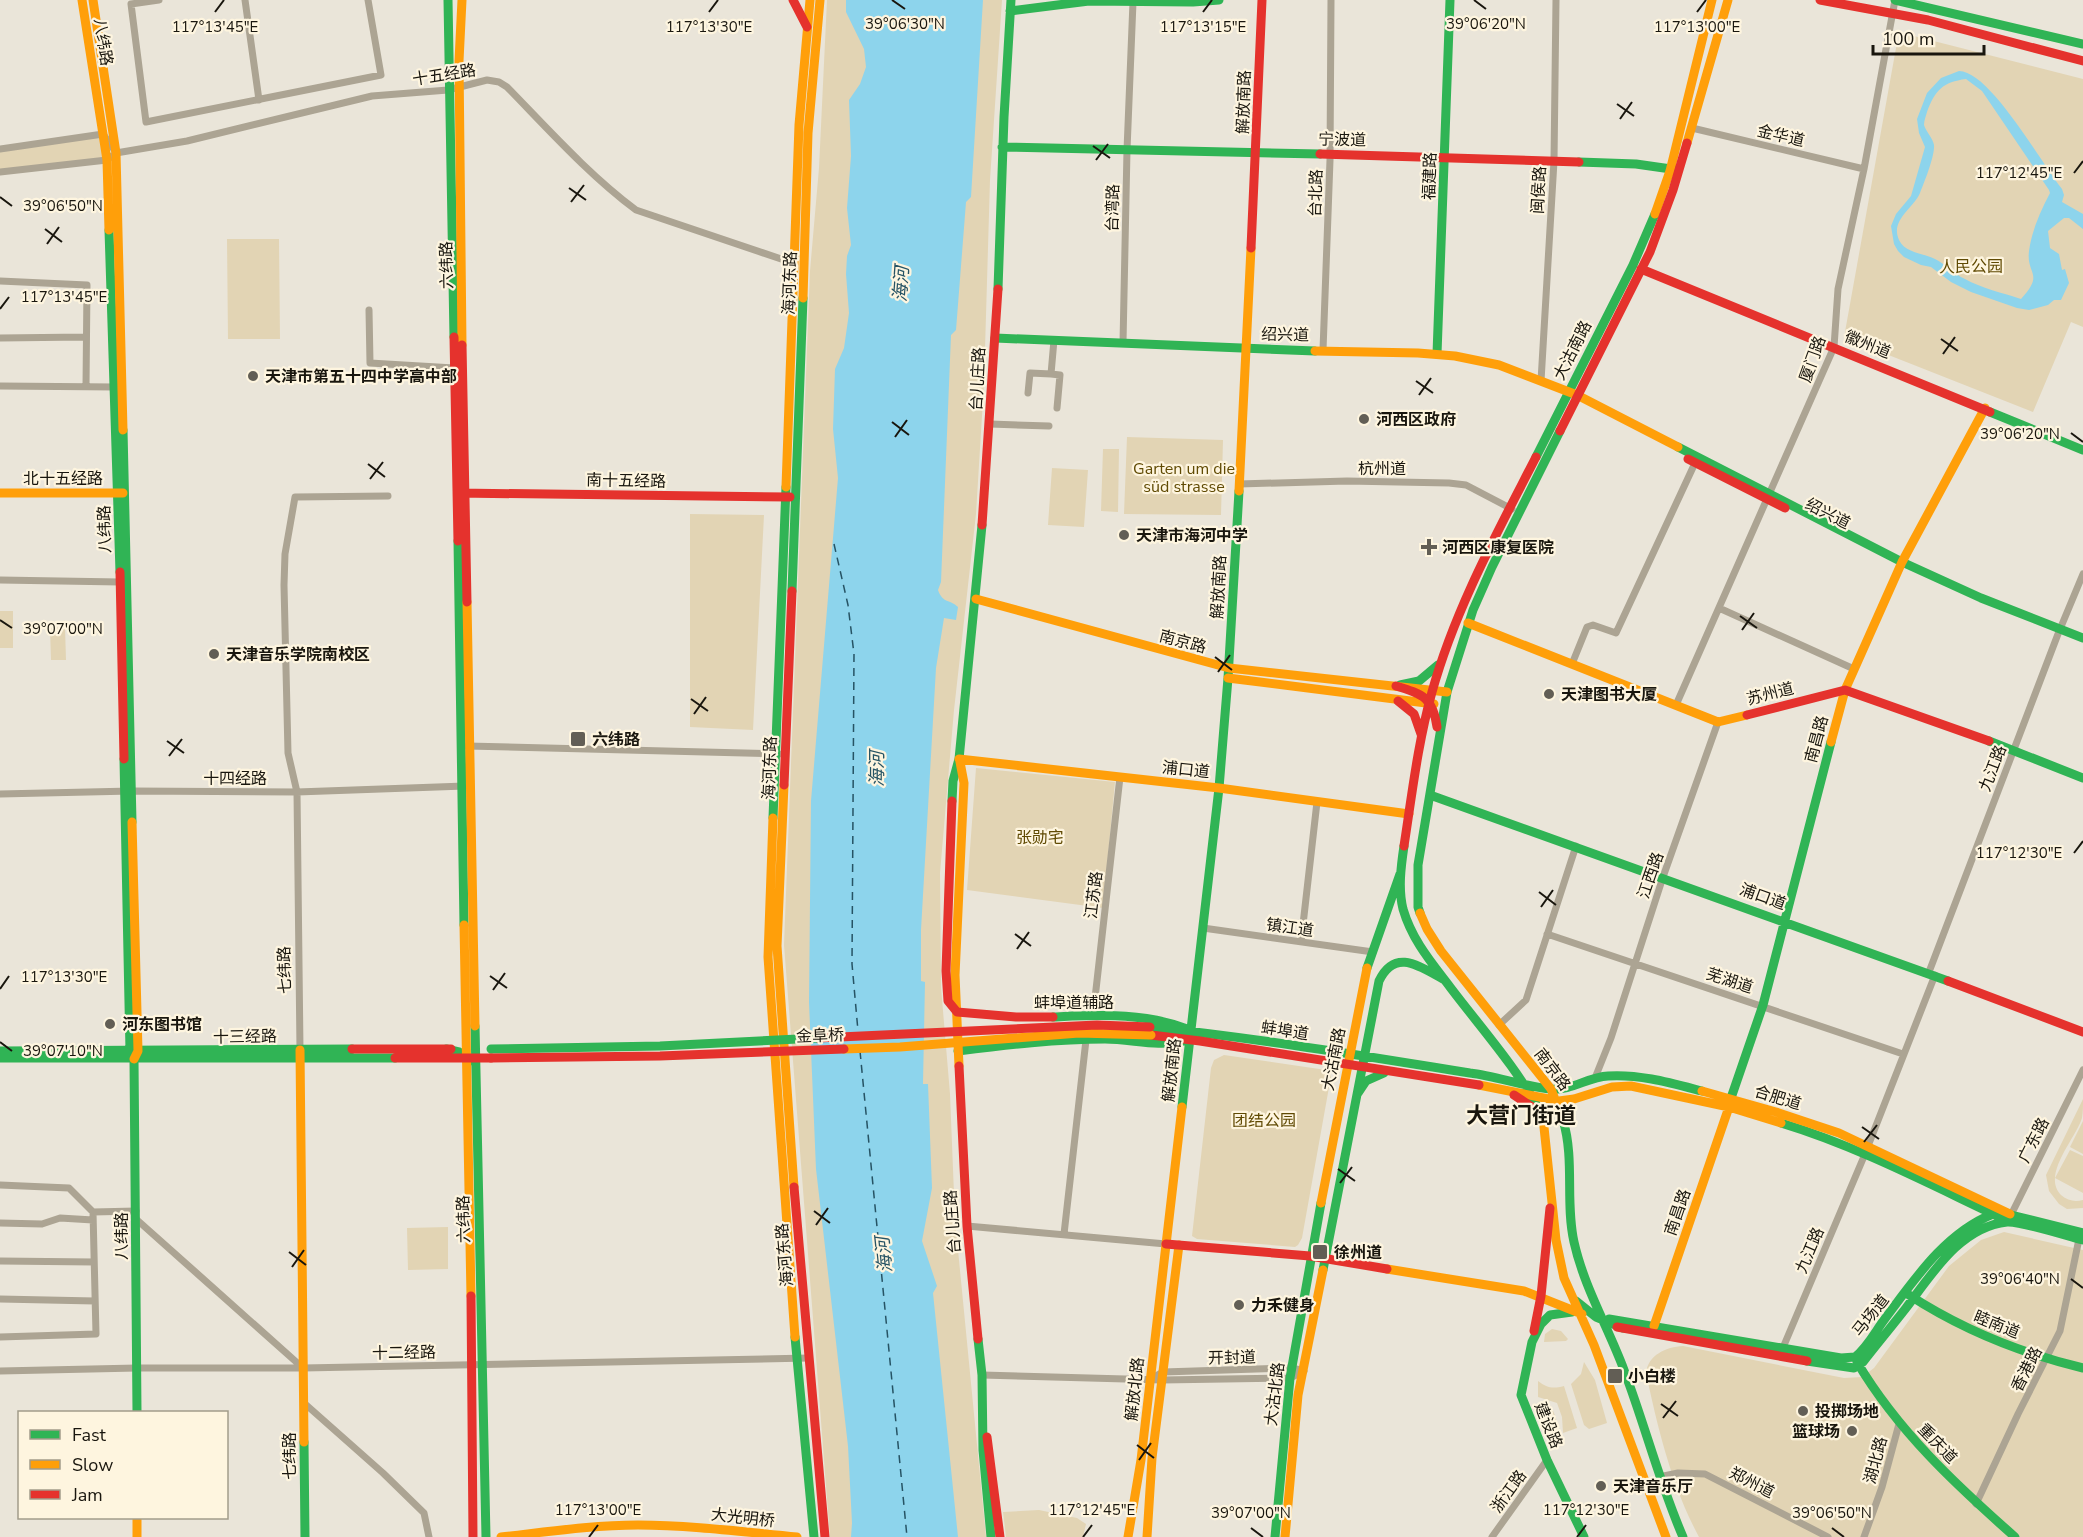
<svg xmlns="http://www.w3.org/2000/svg" width="2083" height="1537" viewBox="0 0 2083 1537" font-family="'Nunito Sans','Noto Sans SC',sans-serif">
  <rect width="100%" height="100%" fill="#eae5d9"/>
  <path fill="#e2d4b4" d="M827 0H1002L990 180 984 383 976 514 954 710 940 873 941 987 950 1094 955 1219 986 1537H830L784 945 810 271 819 168Z
    M1910 35 2083 79V327L2071 322 2033 412 1853 341 1845 332 1896 48 1899 41Z
    M101 137 105 162 0 173V150Z
    M227 239H279L280 339H228Z
    M1127 437 1223 440 1221 515 1124 514Z
    M1103 449H1119L1118 512 1101 511Z
    M1052 468 1088 470 1084 527 1048 525Z
    M690 514 764 515 753 730 690 727Z
    M0 611H13V648H0Z
    M65 627 66 660H51L50 628Z
    M976 768 1115 782 1103 908 967 890Z
    M1224 1055 1326 1070 1331 1076 1302 1238 1298 1245 1295 1247 1197 1239 1192 1236 1211 1068 1214 1060Z
    M2083 1099C2083 1105 2083 1112 2082 1118 2076 1138 2041 1175 2061 1195 2068 1201 2075 1202 2083 1200V1208L2067 1209 2059 1204 2049 1191 2046 1175Z
    M2083 1121V1154L2070 1147Z
    M2070 1150 2083 1156V1193L2055 1178Z
    M448 1227V1269L408 1270 407 1228Z
    M2004 1232 2083 1250V1537H1699C1672 1487 1658 1429 1646 1373 1648 1355 1666 1347 1683 1346L1844 1378 1862 1377 1874 1368 1949 1266 1981 1240Z
    M1552 1329 1561 1331 1568 1339 1566 1341 1544 1342 1545 1334Z
    M1584 1362 1595 1380 1607 1423 1589 1429 1584 1425 1571 1384 1581 1374Z
    M1538 1381C1547 1388 1553 1389 1564 1386L1577 1428 1563 1433 1562 1417 1557 1403 1538 1397Z
    M1539 1404 1551 1406 1556 1418 1557 1436 1554 1437Z
    M1039 1510 1077 1518 1086 1524 1083 1537H1006L1003 1512Z"/>
  <path fill="#8dd4ec" fill-rule="evenodd" d="M846 0H983L971 197 966 202 956 330 951 335 941 582 938 590C943 604 950 599 958 607L956 620 944 618 936 668 921 930V981L925 982 923 1084H928L932 1188 922 1241 937 1286 933 1293 958 1537H851L852 1523 848 1446 816 1169 809 1002 811 801 838 478 833 429 835 369 844 348 849 313 846 274 847 256 851 245 847 208 851 156 849 100 860 84 866 67 864 49 846 12Z
    M1959 71C1990 71 2041 163 2062 189L2064 195 2062 202 2083 214V229L2069 218H2064L2048 231 2050 248 2059 254 2062 270 2065 269 2069 283 2061 300H2054L2048 305 2029 310 2017 308 1971 292 1951 282 1931 267 1921 265 1904 257 1898 251 1894 244 1891 226 1896 214 1911 196 1925 147 1919 133 1917 119 1927 93 1941 78ZM1966 79 1982 91 2049 190 2050 193C2040 212 2032 230 2029 251 2026 275 2045 273 2021 299 2003 293 1981 288 1965 279 1954 274 1945 264 1935 259 1923 253 1905 253 1899 240 1890 220 1913 209 1920 193 1924 183 1935 156 1934 145 1933 138 1926 132 1924 125 1924 120 1926 116 1927 112 1935 90 1943 82 1966 79Z"/>
  <g fill="none" stroke-linecap="round" stroke-linejoin="round">
    <path stroke="#265364" stroke-width="1.5" stroke-dasharray="8 6" stroke-linecap="butt" d="M834 544 848 605 854 654 852 964 858 1031
      M860 1051 907 1537"/>
    <path stroke="#aca493" stroke-width="7" d="M159 0 131 4 146 122 381 75 368 0
      M245 0 259 100
      M1692 128 1864 169
      M0 149 103 134 115 151
      M0 172 107 160 116 153 187 141 372 96 448 90 487 80 499 82 507 87C548 129 589 175 636 210L793 263
      M0 281 87 285 86 386
      M369 310 370 363 454 368
      M0 338 85 337
      M1123 343 1127 150 1133 2
      M1323 350 1330 160 1331 0
      M1051 374 1060 375 1057 408
      M1541 381 1554 161 1556 0
      M0 386 115 387
      M1028 393 1030 373 1051 374 1054 340
      M990 424 1049 426
      M1239 484 1347 481 1449 483 1466 485 1512 509
      M0 580 120 582
      M1719 608 1854 669
      M1572 664 1587 627 1593 625 1616 633 1695 463
      M1676 705 1834 347 1838 289 1864 169 1895 0
      M467 746 779 754
      M0 794 132 791 297 792 465 786
      M1203 928 1373 952
      M1547 934 1903 1054
      M1301 942 1317 802
      M1929 972 2058 634 2083 574
      M1093 1016 1120 777
      M1499 1025 1526 1000 1576 846
      M300 1050 297 792 288 753 284 585 285 554 295 497 388 496
      M1595 1078 1611 1038 1663 877 1718 722
      M1868 1146 1935 975
      M0 1185 69 1188 93 1212 96 1334 0 1337
      M93 1212 136 1211
      M2010 1217 2083 1070
      M136 1219 303 1368
      M0 1223 42 1224 60 1218 93 1220
      M967 1226 1166 1244
      M1064 1234 1086 1040
      M0 1261 94 1262
      M0 1299 95 1301
      M1782 1350 1865 1154
      M0 1371 137 1368H303L809 1358
      M982 1375 1162 1380 1290 1378 1304 1371 1292 1368 1163 1372 1150 1379
      M304 1403 383 1473 424 1513 429 1537
      M1659 1477 1678 1473 1705 1474 1828 1537
      M1976 1504 2018 1414 2060 1331 2079 1239
      M1492 1537 1547 1460
      M1864 1537 1882 1487 1899 1424"/>
    <path stroke="#30b455" stroke-width="9" d="M448 0 454 337
      M1895 0 2083 44
      M1010 11 1089 1 1193 2 1219 0
      M1002 147 1320 154
      M1579 162 1636 164 1678 170
      M109 230 120 572
      M998 289 1004 117 1011 0
      M995 338 1315 351
      M1437 354 1450 0
      M1990 412 2083 450
      M123 430 132 822
      M1678 447 1902 562 1981 598 2083 638
      M1536 457 1633 265 1655 214
      M458 541 464 925
      M792 591 803 298
      M1400 685 1419 681 1438 665
      M1989 741 2083 778
      M124 759 130 1051 134 1059 137 1412
      M1430 795 1948 981
      M952 801 953 781 959 759 982 525
      M773 818 786 487
      M1404 846C1401 866 1398 889 1403 909 1412 940 1431 962 1450 987 1481 1028 1517 1068 1541 1113
      M1420 913 1418 907V865L1447 692 1473 610 1492 567 1560 431
      M1367 968 1400 874
      M1053 1017C1100 1015 1145 1012 1190 1030
      M475 1026 486 1537
      M1150 1027C1257 1038 1364 1056 1470 1073 1496 1076 1526 1087 1551 1089 1571 1091 1588 1077 1608 1076 1640 1074 1671 1083 1702 1091
      M446 1049 459 1052 470 1061
      M0 1051 352 1049
      M958 1051C1007 1045 1056 1039 1105 1039 1132 1039 1157 1047 1183 1041
      M0 1058H395
      M1358 1093 1366 1081 1384 1073
      M1731 1098 1763 1005 1831 742
      M1182 1107 1219 788 1228 678 1239 491
      M1563 1120C1575 1160 1565 1202 1574 1242 1584 1287 1608 1327 1624 1370 1645 1425 1659 1482 1683 1537
      M1781 1123C1860 1147 1933 1186 2008 1221
      M2007 1214 2083 1233
      M1323 1270 1379 981C1395 948 1419 966 1443 979
      M1909 1295C1963 1330 2020 1353 2083 1368
      M1576 1301 1596 1317 1623 1328
      M1572 1312 1550 1315 1541 1324 1532 1342 1521 1395 1547 1460 1584 1537
      M1609 1319 1841 1358 1855 1357C1867 1348 1875 1332 1884 1320 1914 1280 1945 1233 1993 1214
      M795 1337 814 1537
      M978 1339 982 1375 983 1450 991 1537
      M1807 1361 1854 1368 1863 1362C1877 1344 1892 1326 1906 1308 1932 1274 1960 1227 2007 1222 2021 1221 2067 1236 2083 1240
      M1857 1362C1898 1431 1955 1484 2015 1537
      M304 1442 305 1537
      M1275 1537 1290 1378 1321 1203"/>
    <path stroke="#ff9f0a" stroke-width="9" d="M82 0 107 160 109 230
      M93 0 116 153 123 430
      M462 0 459 61 462 345
      M1687 143 1728 0
      M1655 214 1670 171 1712 0
      M803 298 808 133 820 0
      M1315 351 1418 353 1455 356 1499 365 1577 395 1678 447
      M786 487 799 125 810 0
      M1239 491 1251 248
      M0 493H123
      M976 599 1229 668 1447 692
      M467 602 475 1026
      M1468 623 1718 722 1747 715
      M1228 678 1434 704
      M1831 742 1845 690 1902 562 1985 408
      M959 759 1219 788 1409 814
      M784 785 777 946 794 1187
      M773 818 768 957 795 1337
      M132 822 138 1051 134 1059
      M1420 913 1427 929 1441 951 1551 1089 1563 1120
      M464 925 471 1296
      M300 1050 304 1442
      M959 1066 955 975 964 783 960 762
      M1479 1085 1559 1101 1574 1099 1612 1087 1631 1086 1729 1107 1781 1123
      M1702 1091 1776 1112 1839 1133 2010 1214
      M1541 1113 1543 1118 1556 1240 1564 1278 1594 1345 1666 1537
      M1321 1203 1367 968
      M1387 1269 1524 1291 1582 1314
      M1654 1326 1729 1107
      M137 1518V1537
      M501 1537C546 1532 592 1525 638 1525 691 1525 744 1532 797 1537
      M1128 1537 1141 1460 1182 1107
      M1147 1537 1152 1458 1179 1245
      M1285 1537 1298 1395 1323 1270"/>
    <path stroke="#e5322d" stroke-width="9" d="M793 0 807 27
      M1820 0 1928 20 2083 61
      M1320 154 1579 162
      M1251 248 1262 0
      M1641 269 1990 412
      M454 337 458 541
      M462 345 467 602
      M1560 431 1650 252 1673 190 1687 143
      M1688 459 1785 508
      M458 493 790 497
      M982 525 998 289
      M120 572 124 759
      M1396 686C1423 694 1433 698 1437 727
      M1398 701 1414 714 1421 734
      M1747 715 1845 690 1989 741
      M784 785 792 591
      M952 801 946 971 948 1001 957 1012 1016 1017H1053
      M1404 846C1412 794 1418 742 1432 692 1455 609 1497 533 1536 457
      M1948 981 2083 1032
      M1151 1035 1200 1041 1479 1085
      M352 1049H451
      M395 1058H491
      M959 1066 967 1226 978 1339
      M1514 1095 1532 1107 1538 1114
      M794 1187 825 1537
      M1166 1244 1310 1256 1387 1269
      M471 1296 473 1537
      M1617 1327 1807 1361
      M1534 1331 1541 1296 1550 1208
      M987 1437 1000 1537"/>
    <path stroke="#30b455" stroke-width="9" d="M491 1049 660 1046 818 1038"/>
    <path stroke="#ff9f0a" stroke-width="9" d="M844 1049 900 1047 1079 1033 1151 1035"/>
    <path stroke="#e5322d" stroke-width="9" d="M818 1038 1097 1025 1150 1027
      M491 1058 660 1056 844 1049"/>
  </g>
  <path fill="none" stroke="#19160e" stroke-width="2" d="M892 0 905 9M1474 0 1486 9M215 12 224 0M709 12 718 0M1203 12 1212 0M1697 12 1706 0M1617 104 1634 116M1620 119 1632 102M1093 146 1110 158M1096 160 1108 144M2074 173 2083 161M569 188 586 200M0 197 12 206M571 202 584 185M45 229 62 242M47 244 59 227M0 309 9 297M1941 339 1958 351M1943 354 1955 337M1416 381 1433 393M1419 395 1431 378M892 422 909 435M2071 433 2083 442M895 437 907 420M368 464 385 477M370 479 383 462M1740 616 1757 628M0 620 12 628M1742 630 1754 613M1215 657 1232 670M1218 672 1230 655M691 699 708 711M694 714 706 697M167 741 184 753M169 756 182 739M2074 853 2083 841M1539 892 1556 905M1541 907 1553 890M1015 934 1031 946M1017 949 1029 932M490 976 507 988M0 989 9 976M493 990 505 973M0 1042 12 1051M1862 1127 1879 1139M1864 1142 1877 1125M1338 1169 1355 1181M1340 1183 1352 1167M814 1211 830 1223M816 1225 828 1208M289 1252 306 1265M292 1267 304 1250M2071 1279 2083 1288M1661 1404 1678 1416M1663 1418 1676 1401M1137 1445 1154 1458M1139 1460 1151 1443M1251 1528 1263 1537M1832 1528 1844 1537M589 1537 598 1525M1083 1537 1092 1525M1577 1537 1586 1525"/>
  <g fill="#625e55" stroke="#fef5df" stroke-width="2">
    <circle cx="253" cy="376" r="6"/>
    <circle cx="1364" cy="419" r="6"/>
    <circle cx="1124" cy="535" r="6"/>
    <path d="M1426 538h6v6h6v6h-6v6h-6v-6h-6v-6h6z"/>
    <circle cx="214" cy="654" r="6"/>
    <circle cx="1549" cy="694" r="6"/>
    <rect x="570" y="731" width="16" height="16" rx="3"/>
    <circle cx="110" cy="1024" r="6"/>
    <rect x="1312" y="1244" width="16" height="16" rx="3"/>
    <circle cx="1239" cy="1305" r="6"/>
    <rect x="1607" y="1368" width="16" height="16" rx="3"/>
    <circle cx="1803" cy="1411" r="6"/>
    <circle cx="1852" cy="1431" r="6"/>
    <circle cx="1601" cy="1486" r="6"/>
  </g>
  <g text-anchor="middle" stroke-width="4.5" stroke-linejoin="round" paint-order="stroke">
    <g font-size="16" fill="#19160e" stroke="#fef5df">
      <text transform="translate(104 42) rotate(81)" y="6">八纬路</text>
      <text transform="translate(444 74) rotate(-9)" y="6">十五经路</text>
      <text transform="translate(1243 102) rotate(-88)" y="6">解放南路</text>
      <text transform="translate(1781 135) rotate(13)" y="6">金华道</text>
      <text transform="translate(1342 139) rotate(1)" y="6">宁波道</text>
      <text transform="translate(1429 176) rotate(-88)" y="6">福建路</text>
      <text transform="translate(1538 190) rotate(-87)" y="6">闽侯路</text>
      <text transform="translate(1315 193) rotate(-88)" y="6">台北路</text>
      <text transform="translate(1112 208) rotate(-89)" y="6">台湾路</text>
      <text transform="translate(446 265) rotate(-91)" y="6">六纬路</text>
      <text transform="translate(789 283) rotate(-88)" y="6">海河东路</text>
      <text transform="translate(1285 334) rotate(1)" y="6">绍兴道</text>
      <text transform="translate(1868 344) rotate(22)" y="6">徽州道</text>
      <text transform="translate(1572 350) rotate(-63)" y="6">大沽南路</text>
      <text transform="translate(1812 359) rotate(-70)" y="6">厦门路</text>
      <text transform="translate(977 379) rotate(-87)" y="6">台儿庄路</text>
      <text x="1382" y="474">杭州道</text>
      <text x="63" y="484">北十五经路</text>
      <text transform="translate(626 480) rotate(1)" y="6">南十五经路</text>
      <text transform="translate(1828 513) rotate(27)" y="6">绍兴道</text>
      <text transform="translate(104 529) rotate(-91)" y="6">八纬路</text>
      <text transform="translate(1218 587) rotate(-87)" y="6">解放南路</text>
      <text transform="translate(1183 641) rotate(15)" y="6">南京路</text>
      <text transform="translate(1770 693) rotate(-14)" y="6">苏州道</text>
      <text transform="translate(1816 739) rotate(-75)" y="6">南昌路</text>
      <text transform="translate(769 768) rotate(-88)" y="6">海河东路</text>
      <text transform="translate(1992 768) rotate(-69)" y="6">九江路</text>
      <text transform="translate(1186 769) rotate(6)" y="6">浦口道</text>
      <text x="235" y="784">十四经路</text>
      <text transform="translate(1650 875) rotate(-71)" y="6">江西路</text>
      <text transform="translate(1093 895) rotate(-83)" y="6">江苏路</text>
      <text transform="translate(1763 896) rotate(20)" y="6">浦口道</text>
      <text transform="translate(1290 927) rotate(8)" y="6">镇江道</text>
      <text transform="translate(284 970) rotate(-91)" y="6">七纬路</text>
      <text transform="translate(1730 980) rotate(18)" y="6">芜湖道</text>
      <text x="1074" y="1008">蚌埠道辅路</text>
      <text transform="translate(1285 1030) rotate(9)" y="6">蚌埠道</text>
      <text transform="translate(820 1035) rotate(-2)" y="6">金阜桥</text>
      <text transform="translate(245 1036) rotate(-1)" y="6">十三经路</text>
      <text transform="translate(1333 1059) rotate(-79)" y="6">大沽南路</text>
      <text transform="translate(1553 1069) rotate(53)" y="6">南京路</text>
      <text transform="translate(1171 1070) rotate(-84)" y="6">解放南路</text>
      <text transform="translate(1778 1097) rotate(17)" y="6">合肥道</text>
      <text transform="translate(2033 1140) rotate(-63)" y="6">广东路</text>
      <text transform="translate(1677 1212) rotate(-71)" y="6">南昌路</text>
      <text transform="translate(463 1219) rotate(-91)" y="6">六纬路</text>
      <text transform="translate(952 1222) rotate(-94)" y="6">台儿庄路</text>
      <text transform="translate(121 1236) rotate(-90)" y="6">八纬路</text>
      <text transform="translate(1809 1250) rotate(-67)" y="6">九江路</text>
      <text transform="translate(784 1255) rotate(-95)" y="6">海河东路</text>
      <text transform="translate(1870 1315) rotate(-52)" y="6">马场道</text>
      <text transform="translate(1997 1324) rotate(22)" y="6">睦南道</text>
      <text transform="translate(404 1352) rotate(-1)" y="6">十二经路</text>
      <text transform="translate(1232 1357) rotate(-1)" y="6">开封道</text>
      <text transform="translate(2026 1369) rotate(-63)" y="6">香港路</text>
      <text transform="translate(1134 1389) rotate(-84)" y="6">解放北路</text>
      <text transform="translate(1274 1394) rotate(-83)" y="6">大沽北路</text>
      <text transform="translate(1549 1425) rotate(68)" y="6">建设路</text>
      <text transform="translate(1938 1443) rotate(46)" y="6">重庆道</text>
      <text transform="translate(289 1456) rotate(-90)" y="6">七纬路</text>
      <text transform="translate(1875 1460) rotate(-75)" y="6">湖北路</text>
      <text transform="translate(1752 1482) rotate(27)" y="6">郑州道</text>
      <text transform="translate(1508 1491) rotate(-54)" y="6">浙江路</text>
      <text transform="translate(743 1517) rotate(6)" y="6">大光明桥</text>
    </g>
    <g font-size="16" fill="#604a03" stroke="#fef5df">
      <text x="1971" y="272">人民公园</text>
      <text x="1184" y="474">Garten um die<tspan x="1184" dy="18">süd strasse</tspan></text>
      <text x="1040" y="843">张勋宅</text>
      <text x="1264" y="1126">团结公园</text>
    </g>
    <g font-size="16" font-weight="bold" fill="#19160e" stroke="#fef5df" text-anchor="start">
      <text x="265" y="382">天津市第五十四中学高中部</text>
      <text x="1376" y="425">河西区政府</text>
      <text x="1136" y="541">天津市海河中学</text>
      <text x="1442" y="553">河西区康复医院</text>
      <text x="226" y="660">天津音乐学院南校区</text>
      <text x="1561" y="700">天津图书大厦</text>
      <text x="592" y="745">六纬路</text>
      <text x="122" y="1030">河东图书馆</text>
      <text x="1334" y="1258">徐州道</text>
      <text x="1251" y="1311">力禾健身</text>
      <text x="1628" y="1382">小白楼</text>
      <text x="1815" y="1417">投掷场地</text>
      <text x="1840" y="1437" text-anchor="end">篮球场</text>
      <text x="1613" y="1492">天津音乐厅</text>
    </g>
    <g font-size="18" font-style="italic" fill="#265364" stroke="#fef5df">
      <text transform="translate(901 284) rotate(-86)" y="6">海河</text>
      <text transform="translate(877 769) rotate(-90)" y="6">海河</text>
      <text transform="translate(884 1255) rotate(-96)" y="6">海河</text>
    </g>
    <g font-size="22" font-weight="bold" fill="#19160e" stroke="#fef5df">
      <text x="1521" y="1123">大营门街道</text>
    </g>
  </g>
  <g font-size="15" text-anchor="middle" fill="#19160e" stroke="#fef5df" stroke-width="4.5" stroke-linejoin="round" paint-order="stroke">
    <text x="905" y="29">39°06'30"N</text>
    <text x="1486" y="29">39°06'20"N</text>
    <text x="709" y="32">117°13'30"E</text>
    <text x="215" y="32">117°13'45"E</text>
    <text x="1203" y="32">117°13'15"E</text>
    <text x="1697" y="32">117°13'00"E</text>
    <text x="2019" y="178">117°12'45"E</text>
    <text x="63" y="211">39°06'50"N</text>
    <text x="64" y="302">117°13'45"E</text>
    <text x="2020" y="439">39°06'20"N</text>
    <text x="63" y="634">39°07'00"N</text>
    <text x="2019" y="858">117°12'30"E</text>
    <text x="64" y="982">117°13'30"E</text>
    <text x="63" y="1056">39°07'10"N</text>
    <text x="2020" y="1284">39°06'40"N</text>
    <text x="598" y="1515">117°13'00"E</text>
    <text x="1092" y="1515">117°12'45"E</text>
    <text x="1586" y="1515">117°12'30"E</text>
    <text x="1251" y="1518">39°07'00"N</text>
    <text x="1832" y="1518">39°06'50"N</text>
  </g>
  <rect x="18" y="1411" width="210" height="108" fill="#fef5df" stroke="#a29c8b" stroke-width="1.5"/>
  <rect x="30" y="1430" width="30" height="9" fill="#30b455" stroke="#a29c8b" stroke-width="1.5"/>
  <text x="72" y="1441" font-size="18" fill="#19160e">Fast</text>
  <rect x="30" y="1460" width="30" height="9" fill="#ff9f0a" stroke="#a29c8b" stroke-width="1.5"/>
  <text x="72" y="1471" font-size="18" fill="#19160e">Slow</text>
  <rect x="30" y="1490" width="30" height="9" fill="#e5322d" stroke="#a29c8b" stroke-width="1.5"/>
  <text x="72" y="1501" font-size="18" fill="#19160e">Jam</text>
  <path d="M1873 45v9h111v-9" fill="none" stroke="#19160e" stroke-width="3"/>
  <text x="1882" y="45" font-size="18" fill="#19160e" stroke="#fef5df" stroke-width="4.5" paint-order="stroke">100 m</text>
</svg>
